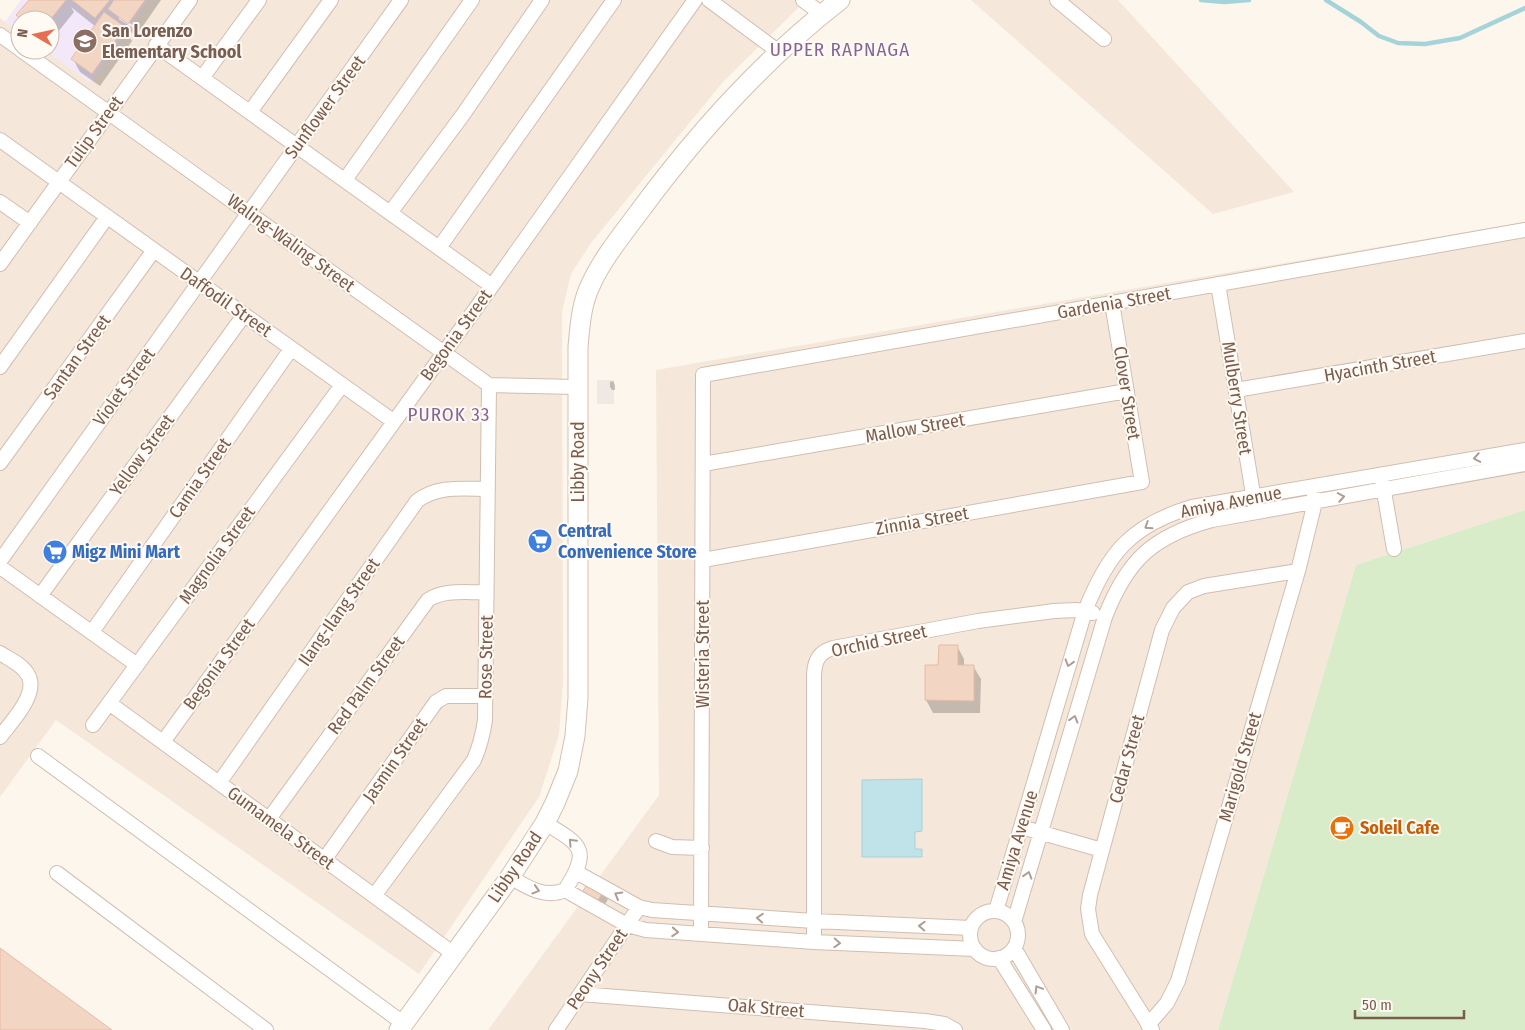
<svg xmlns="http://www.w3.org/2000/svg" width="1525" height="1030" viewBox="0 0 1525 1030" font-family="'Fira Sans Condensed',sans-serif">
  <rect width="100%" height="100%" fill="#fdf6ec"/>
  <path fill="#f5e8da" d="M148 0H806L723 82 591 243 571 274 562 312 563 681 559 735 539 797 419 974 56 720 0 797V18L20 32V50H45L90 82Z
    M971 0H1118L1294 192 1213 214Z
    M1525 222V510L1356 565 1218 1030H488L659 795 656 370Z"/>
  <path fill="#efe9e4" d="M597 380H614V404H597Z"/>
  <path fill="#f3e8fa" d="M21 0H148L90 82 45 50H50V20H20V32L5 22Z"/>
  <path fill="#d8ecc9" d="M1525 510V1030H1218L1356 565Z"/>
  <path fill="#bfe3e8" stroke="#a5d3da" d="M922 779V831L915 832V849H922V857H862V780Z"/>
  <path fill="#0003" fill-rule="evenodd" d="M30 0H161L136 36 124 27 132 41 100 86 80 72 73 59 96 27 71 7 74 12 50 42V20H20L18 16ZM119 16 134 26 133 28 119 19Z
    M613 381 615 385V390H612L610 387V382Z
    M957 646 964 659V666H973L981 679 980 713H933L926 700 940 666Z
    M589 883 603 891 608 899 601 912Z"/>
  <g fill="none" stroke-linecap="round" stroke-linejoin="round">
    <path stroke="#a5d3da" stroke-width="4.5" d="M1201 0 1224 2 1249 0
      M1326 0 1361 22 1379 36 1398 43 1425 44 1460 38 1525 8"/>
  </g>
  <path fill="#f3d5c3" stroke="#e6bba3" d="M29 0H66L50 20H22L16 15Z
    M72 0H110L95 18Z
    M114 0H145L128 24 108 9Z
    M104 12 125 27 92 74 71 59Z
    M939 645H958V665H974V701L925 700V665H938Z
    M589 881 604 890 596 904 580 896Z
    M0 948 112 1030H0Z"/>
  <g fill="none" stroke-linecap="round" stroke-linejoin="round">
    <defs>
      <path id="minor" d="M709 0 779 52
        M803 0 822 14
        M1057 0 1104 39
        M0 35 20 49
        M156 45 492 286
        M21 50 489 385 577 387
        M202 78 259 0
        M250 112 331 0
        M0 140 393 421
        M345 180 472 0
        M0 202 30 223
        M390 213 462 116 542 0
        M439 248 614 0
        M0 264 190 0
        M1218 284 1255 506
        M0 367 107 217
        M1236 390 1525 341
        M0 463 154 250
        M703 464 1127 391
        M1382 480 1394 549
        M703 560 1142 482 1112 303
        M0 561 401 0
        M0 567 137 665
        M40 596 244 315
        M92 632 291 349
        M0 653C9 659 23 665 28 675 39 694 11 722 0 737
        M109 703 454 954
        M93 725 342 385
        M163 742 492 286 695 0
        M38 756 403 1023
        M219 783 417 501C438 485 463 489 488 489
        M269 819 428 600C444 589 467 593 486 592
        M545 823C582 845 591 850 565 890
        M1021 827 1102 850
        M656 841 672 847 702 848
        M324 860 436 702 446 696H485
        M576 872 639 907 652 910 814 921 971 928
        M57 873 266 1030
        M510 877C527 887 545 899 565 890
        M565 890 627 925 646 930 814 942 975 949
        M374 896 474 760C480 746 483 734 485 720L489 385
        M996 911 1085 611C1108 553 1131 525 1192 507L1525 450
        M970 935a24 24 0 1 1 48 0a24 24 0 1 1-48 0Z
        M1014 922 1105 617C1127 560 1153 536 1212 520L1525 464
        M701 934 703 375 1525 230
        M814 942V674C815 660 819 652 833 648L978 621 1054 611 1076 610 1093 613
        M1014 948 1062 1030
        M999 958 1044 1030
        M580 994 925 1021 944 1024 955 1030
        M1148 1025 1167 1003 1178 981 1298 571 1315 502 1314 494
        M556 1030 639 907
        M1152 1030 1092 934 1088 909 1090 895 1162 630 1173 608 1188 592 1204 586 1298 571"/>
      <path id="secondary" d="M399 1030 510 877 545 823 555 803 568 771 575 736 578 698V347C580 326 581 304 591 284 603 258 622 235 639 212 697 133 763 60 840 0"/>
    </defs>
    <use href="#minor" stroke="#d1beb0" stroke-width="16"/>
    <use href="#secondary" stroke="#d6c0b0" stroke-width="21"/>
    <use href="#minor" stroke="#fff" stroke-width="14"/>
    <use href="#secondary" stroke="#fff" stroke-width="19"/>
  </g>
  <defs><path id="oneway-chevron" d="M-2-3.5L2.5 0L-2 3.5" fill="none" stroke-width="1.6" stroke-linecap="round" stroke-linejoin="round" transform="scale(1.25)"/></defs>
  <g stroke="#af9d94">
    <use href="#oneway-chevron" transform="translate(1477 458) rotate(170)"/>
    <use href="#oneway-chevron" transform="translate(1341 497) rotate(-10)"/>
    <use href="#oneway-chevron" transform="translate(1148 526) rotate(147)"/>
    <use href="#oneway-chevron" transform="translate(1069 663) rotate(107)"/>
    <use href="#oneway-chevron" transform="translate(1074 719) rotate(-73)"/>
    <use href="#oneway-chevron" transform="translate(572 842) rotate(-133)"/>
    <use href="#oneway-chevron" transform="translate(1028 875) rotate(-73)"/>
    <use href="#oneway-chevron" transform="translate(536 890) rotate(17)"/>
    <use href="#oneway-chevron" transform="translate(618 895) rotate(-150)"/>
    <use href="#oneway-chevron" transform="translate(760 918) rotate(-176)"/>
    <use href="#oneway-chevron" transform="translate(922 926) rotate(-177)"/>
    <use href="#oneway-chevron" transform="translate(675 932) rotate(4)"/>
    <use href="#oneway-chevron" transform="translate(837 943) rotate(3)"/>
    <use href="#oneway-chevron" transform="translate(1038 989) rotate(-121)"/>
  </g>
  <defs>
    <symbol id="school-disc" viewBox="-11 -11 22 22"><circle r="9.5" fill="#8d6e63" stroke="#fffaf3"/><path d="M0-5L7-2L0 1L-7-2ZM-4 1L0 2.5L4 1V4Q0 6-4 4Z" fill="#fff"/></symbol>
    <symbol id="supermarket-disc" viewBox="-11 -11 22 22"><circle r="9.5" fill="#3f7fe0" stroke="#fffaf3"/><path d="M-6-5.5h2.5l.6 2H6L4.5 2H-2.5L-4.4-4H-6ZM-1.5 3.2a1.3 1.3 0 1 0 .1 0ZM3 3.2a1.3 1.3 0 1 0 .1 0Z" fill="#fff"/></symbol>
    <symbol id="cafe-disc" viewBox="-11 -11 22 22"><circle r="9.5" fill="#e8710a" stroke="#fffaf3"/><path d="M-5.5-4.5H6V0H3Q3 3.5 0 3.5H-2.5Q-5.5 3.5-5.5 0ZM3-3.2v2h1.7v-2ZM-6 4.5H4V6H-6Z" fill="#fff"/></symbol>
  </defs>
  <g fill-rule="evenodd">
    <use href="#school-disc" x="71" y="27" width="28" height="28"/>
    <use href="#supermarket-disc" x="526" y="527" width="28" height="28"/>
    <use href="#supermarket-disc" x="41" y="538" width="28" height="28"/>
    <use href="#cafe-disc" x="1328" y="814" width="28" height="28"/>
  </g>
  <g text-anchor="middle" stroke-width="4" stroke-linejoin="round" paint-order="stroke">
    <g font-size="18" font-weight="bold" fill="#785e54" stroke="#fffaf3" text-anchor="start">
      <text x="102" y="37">San Lorenzo<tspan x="102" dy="21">Elementary School</tspan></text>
    </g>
    <g font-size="18" fill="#7a5c4d" stroke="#fffaf3">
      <text transform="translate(325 107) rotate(-54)" y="6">Sunflower Street</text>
      <text transform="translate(94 132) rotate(-54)" y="6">Tulip Street</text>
      <text transform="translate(291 243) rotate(36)" y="6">Waling-Waling Street</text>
      <text transform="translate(226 302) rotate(35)" y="6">Daffodil Street</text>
      <text transform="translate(1114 303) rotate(-10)" y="6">Gardenia Street</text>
      <text transform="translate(456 335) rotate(-54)" y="6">Begonia Street</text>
      <text transform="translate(77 357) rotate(-54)" y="6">Santan Street</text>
      <text transform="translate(1380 366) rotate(-10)" y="6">Hyacinth Street</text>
      <text transform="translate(124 387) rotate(-54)" y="6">Violet Street</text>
      <text transform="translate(1127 393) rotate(81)" y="6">Clover Street</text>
      <text transform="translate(1237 398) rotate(81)" y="6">Mulberry Street</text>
      <text transform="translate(915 428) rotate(-10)" y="6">Mallow Street</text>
      <text transform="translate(142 455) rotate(-54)" y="6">Yellow Street</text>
      <text transform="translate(578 462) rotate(-90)" y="6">Libby Road</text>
      <text transform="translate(200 478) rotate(-55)" y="6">Camia Street</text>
      <text transform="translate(1231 502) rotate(-11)" y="6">Amiya Avenue</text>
      <text transform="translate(922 521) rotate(-10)" y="6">Zinnia Street</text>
      <text transform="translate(217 555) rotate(-54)" y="6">Magnolia Street</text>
      <text transform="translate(339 612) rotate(-55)" y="6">Ilang-Ilang Street</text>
      <text transform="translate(879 641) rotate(-12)" y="6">Orchid Street</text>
      <text transform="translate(703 654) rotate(-90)" y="6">Wisteria Street</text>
      <text transform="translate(486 657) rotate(-89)" y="6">Rose Street</text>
      <text transform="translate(219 664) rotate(-54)" y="6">Begonia Street</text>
      <text transform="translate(366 685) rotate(-54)" y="6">Red Palm Street</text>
      <text transform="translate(1127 759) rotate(-75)" y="6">Cedar Street</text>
      <text transform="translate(395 760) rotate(-55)" y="6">Jasmin Street</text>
      <text transform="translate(1240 767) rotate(-74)" y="6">Marigold Street</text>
      <text transform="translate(281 828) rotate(36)" y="6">Gumamela Street</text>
      <text transform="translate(1017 840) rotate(-73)" y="6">Amiya Avenue</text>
      <text transform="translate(515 867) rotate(-56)" y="6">Libby Road</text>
      <text transform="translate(597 969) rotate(-56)" y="6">Peony Street</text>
      <text transform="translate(766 1008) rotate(5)" y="6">Oak Street</text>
    </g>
    <g font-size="18" font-weight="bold" fill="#366cbe" stroke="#fffaf3" text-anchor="start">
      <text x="558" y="537">Central<tspan x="558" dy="21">Convenience Store</tspan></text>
      <text x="72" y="558">Migz Mini Mart</text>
    </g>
    <g font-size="18" font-weight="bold" fill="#c56008" stroke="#fffaf3" text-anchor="start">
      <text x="1360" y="834">Soleil Cafe</text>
    </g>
    <g font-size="19" letter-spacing="1" fill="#846695" stroke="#fffaf3">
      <text x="840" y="56">UPPER RAPNAGA</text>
      <text x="449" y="421">PUROK 33</text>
    </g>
  </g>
  <g transform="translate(35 35) rotate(279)"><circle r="24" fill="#fffaf3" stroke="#cabbb1"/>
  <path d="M0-4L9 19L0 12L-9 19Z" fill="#e76f51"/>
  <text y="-8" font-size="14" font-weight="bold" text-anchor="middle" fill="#7a5c4d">N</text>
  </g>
  <path d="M1355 1010v8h109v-8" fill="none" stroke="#7a5c4d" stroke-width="2.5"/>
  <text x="1362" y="1010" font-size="15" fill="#7a5c4d" stroke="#fffaf3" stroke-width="4" paint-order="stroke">50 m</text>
</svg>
